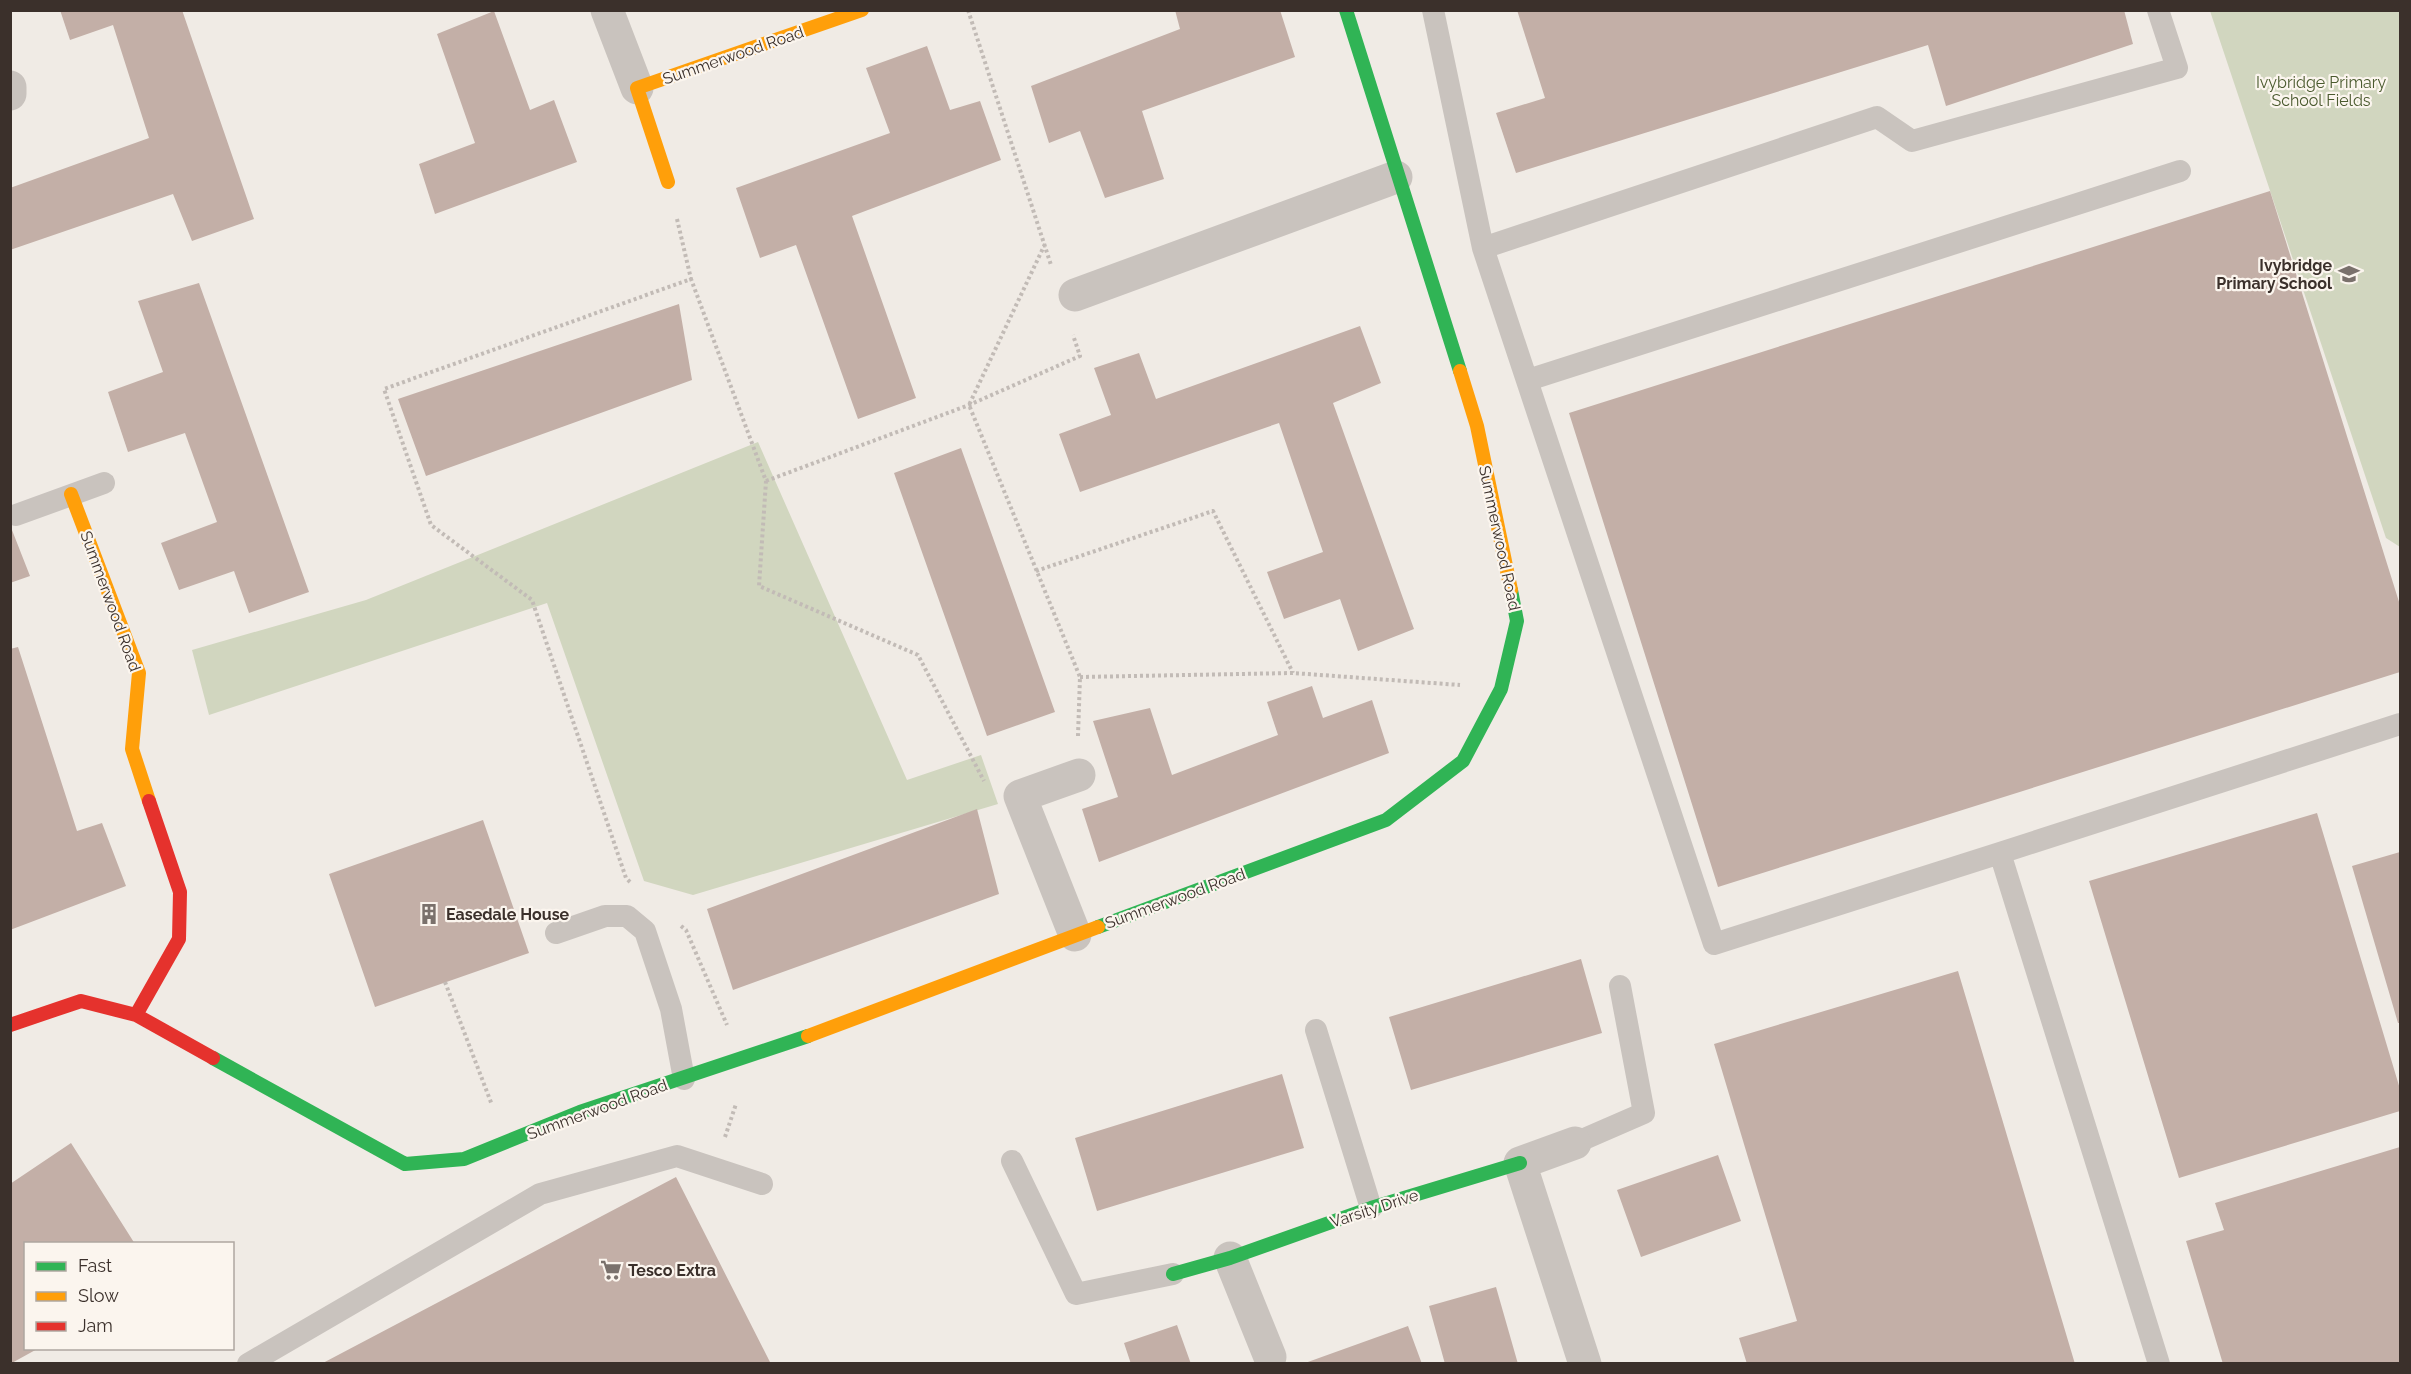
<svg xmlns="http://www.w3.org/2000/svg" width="2411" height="1374" viewBox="0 0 2411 1374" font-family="Raleway,sans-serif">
  <rect width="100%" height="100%" fill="#f0ebe5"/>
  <path fill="#d1d6bf" d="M2210 11H2400V547L2386 538Z
    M758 442 907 780 981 755 998 804 693 895 644 881 547 603 209 715 192 650 366 600Z"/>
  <path fill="#c3afa7" d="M60 10H182L254 219 192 241 173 194 10 250V188L149 138 113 25 70 40Z
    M1175 10H1280L1295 57 1142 111 1164 179 1105 198 1080 131 1049 143 1031 86 1180 29Z
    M1517 10H2124L2133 44 1946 106 1928 45 1516 173 1496 113 1545 98Z
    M494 11 530 110 554 100 577 162 435 214 419 164 475 143 437 34Z
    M927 46 950 110 980 101 1001 160 852 216 916 398 858 419 796 245 760 258 736 188 890 133 866 68Z
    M2270 191 2400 605V672L1718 887 1569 413Z
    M199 283 309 592 249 613 234 571 179 590 161 543 217 522 185 433 128 452 108 392 163 372 138 301Z
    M679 304 692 380 426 476 398 399Z
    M1360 326 1381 383 1333 403 1414 629 1358 651 1340 599 1284 619 1267 572 1323 552 1279 423 1080 492 1059 434 1111 415 1094 368 1139 353 1156 399Z
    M961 448 1055 712 987 736 894 473Z
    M10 525 30 576 10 583Z
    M18 647 77 831 102 823 126 886 10 930V649Z
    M1312 686 1323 718 1372 700 1389 753 1099 862 1082 809 1118 797 1093 721 1150 708 1172 775 1278 735 1267 702Z
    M977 809 999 894 733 990 707 909Z
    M2317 813 2400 1089V1111L2179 1178 2089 881Z
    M483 820 529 953 375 1007 329 874Z
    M2400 852V1023H2398L2352 866Z
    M1581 959 1602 1033 1411 1090 1389 1017Z
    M1958 971 2075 1364H1747L1739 1338 1797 1321 1714 1044Z
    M1282 1074 1304 1148 1097 1211 1075 1138Z
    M71 1143 135 1244H26V1348H39L10 1364V1184Z
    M2400 1147V1364H2223L2186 1241 2224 1230 2215 1203Z
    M1718 1155 1741 1221 1641 1257 1617 1190Z
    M676 1177 771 1364H321Z
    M1496 1287 1518 1364H1445L1429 1306Z
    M1177 1325 1191 1364H1131L1124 1343Z
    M1408 1326 1422 1364H1305V1363Z"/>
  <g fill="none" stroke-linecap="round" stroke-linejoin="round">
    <path stroke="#c2bbb6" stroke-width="4" stroke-dasharray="3 3" stroke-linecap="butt" d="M968 10 1051 265
      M677 219 691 279
      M1045 244 969 405 1080 677 1078 736
      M766 481 969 405 1080 356 1073 335
      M1036 571 1213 511 1293 673
      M1080 677 1293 673 1460 685
      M630 882 626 878 532 600 431 525 384 389 691 279 766 481 759 586 918 655 984 781
      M681 926 686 930 727 1025
      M445 982 492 1105
      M725 1137 736 1104"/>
    <path stroke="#c9c3be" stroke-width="22" d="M1433 10 1483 248 1877 117 1912 141 2177 68 2158 10
      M1483 248 1714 944 2000 853 2159 1364
      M1528 380 2180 171
      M16 515 104 483
      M2000 853 2400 724
      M556 933 605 916H627L645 931 671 1009 684 1079
      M1316 1030 1371 1208
      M1575 1143 1644 1113 1620 986
      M1012 1161 1076 1294 1173 1274
      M248 1364 540 1194 677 1156 762 1184"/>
    <path stroke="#c9c3be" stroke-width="33" d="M607 10 637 88
      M10 87V94
      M1075 295 1396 177
      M1075 935 1020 796 1079 775
      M1575 1143 1520 1163 1585 1364
      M1230 1258 1270 1357"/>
    <path stroke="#30b455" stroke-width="14" d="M1346 10 1460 371
      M1098 927 1386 820 1463 761 1501 689 1517 621 1511 590
      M213 1058 405 1164 464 1159 580 1112 808 1036
      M1173 1274 1230 1258 1371 1208 1520 1163"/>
    <path stroke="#ff9f0a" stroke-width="14" d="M668 182 637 88 862 10
      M1460 371 1477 426 1511 590
      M71 494 139 673 132 749 149 801
      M808 1036 1098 927"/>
    <path stroke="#e5322d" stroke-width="14" d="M136 1015 179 939 180 892 149 801
      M10 1025 81 1001 136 1015 213 1058"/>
  </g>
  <defs>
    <symbol id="school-bare" viewBox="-9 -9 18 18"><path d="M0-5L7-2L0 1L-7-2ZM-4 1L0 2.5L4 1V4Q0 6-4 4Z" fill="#7a716c" stroke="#fbf5ee" stroke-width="2.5" paint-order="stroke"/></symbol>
    <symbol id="building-bare" viewBox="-9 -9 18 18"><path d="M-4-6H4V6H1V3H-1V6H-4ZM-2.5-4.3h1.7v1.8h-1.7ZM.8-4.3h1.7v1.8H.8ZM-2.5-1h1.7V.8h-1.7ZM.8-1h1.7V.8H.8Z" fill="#7a716c" stroke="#fbf5ee" stroke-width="2.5" paint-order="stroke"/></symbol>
    <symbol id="supermarket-bare" viewBox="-9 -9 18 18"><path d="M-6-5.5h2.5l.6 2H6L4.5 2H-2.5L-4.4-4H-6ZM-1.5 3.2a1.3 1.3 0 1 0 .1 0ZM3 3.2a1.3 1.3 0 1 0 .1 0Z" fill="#7a716c" stroke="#fbf5ee" stroke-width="2.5" paint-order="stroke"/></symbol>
  </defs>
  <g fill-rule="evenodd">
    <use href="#school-bare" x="2334" y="259" width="30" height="30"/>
    <use href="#building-bare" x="414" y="899" width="30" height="30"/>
    <use href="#supermarket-bare" x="596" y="1255" width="30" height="30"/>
  </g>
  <g text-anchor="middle" stroke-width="4.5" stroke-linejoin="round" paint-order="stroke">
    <g font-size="16" fill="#3b302b" stroke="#fbf5ee">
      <text transform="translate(733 55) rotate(-19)" y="6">Summerwood Road</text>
      <text transform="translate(1500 538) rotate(78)" y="6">Summerwood Road</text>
      <text transform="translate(111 601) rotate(70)" y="6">Summerwood Road</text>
      <text transform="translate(1175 898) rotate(-20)" y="6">Summerwood Road</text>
      <text transform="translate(597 1109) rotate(-20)" y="6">Summerwood Road</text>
      <text transform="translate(1374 1208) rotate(-18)" y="6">Varsity Drive</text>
    </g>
    <g font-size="16" fill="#4a5a2e" stroke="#fbf5ee">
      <text x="2321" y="88">Ivybridge Primary<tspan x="2321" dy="18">School Fields</tspan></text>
    </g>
    <g font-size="16" font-weight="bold" fill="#3b302b" stroke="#fbf5ee" text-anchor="start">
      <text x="2332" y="271" text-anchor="end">Ivybridge<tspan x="2332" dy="18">Primary School</tspan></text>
      <text x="446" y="920">Easedale House</text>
      <text x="628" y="1276">Tesco Extra</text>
    </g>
  </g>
  <rect width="2411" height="1374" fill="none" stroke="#3b302b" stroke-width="24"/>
  <rect x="24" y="1242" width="210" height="108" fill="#fbf5ee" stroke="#aea6a0" stroke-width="1.5"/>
  <rect x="36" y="1262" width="30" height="9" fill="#30b455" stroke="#aea6a0" stroke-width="1.5"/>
  <text x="78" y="1272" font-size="18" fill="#3b302b">Fast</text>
  <rect x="36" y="1292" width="30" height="9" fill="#ff9f0a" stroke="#aea6a0" stroke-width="1.5"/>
  <text x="78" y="1302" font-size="18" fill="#3b302b">Slow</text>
  <rect x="36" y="1322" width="30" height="9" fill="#e5322d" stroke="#aea6a0" stroke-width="1.5"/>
  <text x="78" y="1332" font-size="18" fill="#3b302b">Jam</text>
</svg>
